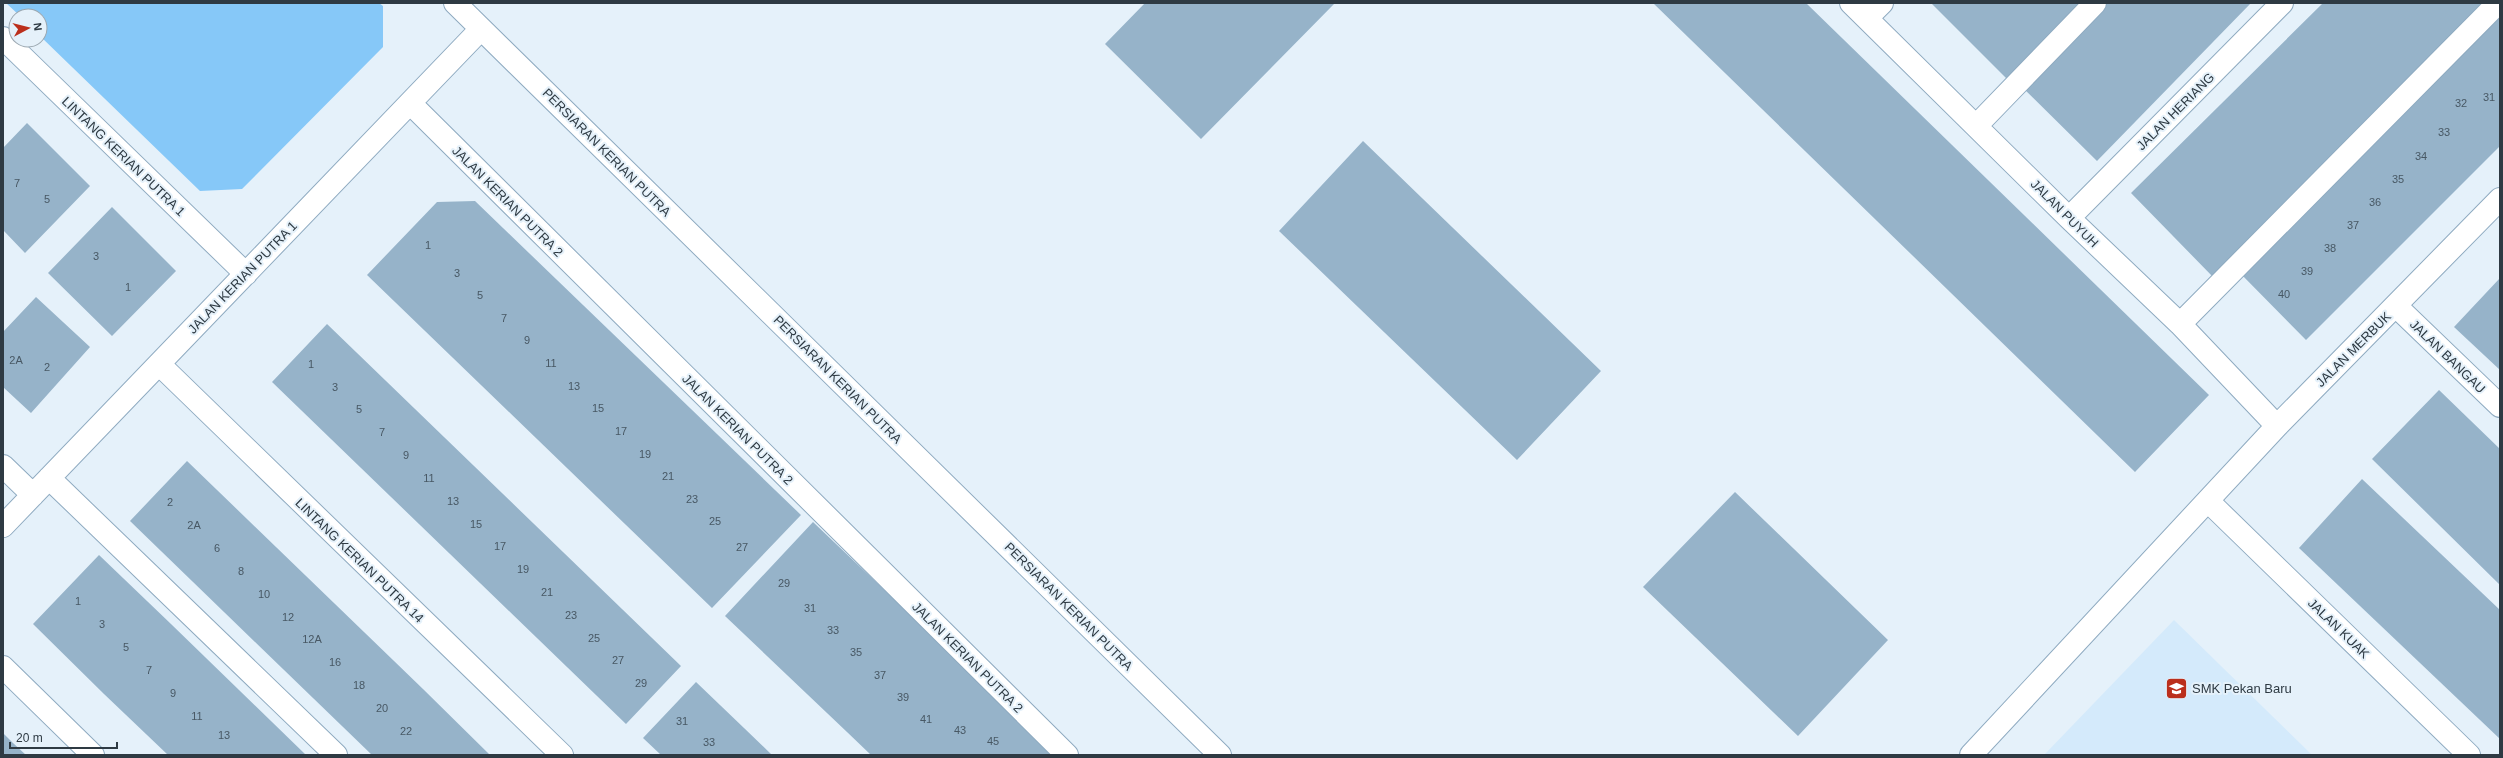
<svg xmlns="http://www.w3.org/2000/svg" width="2503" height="758" viewBox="0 0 2503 758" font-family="Helvetica,sans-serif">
  <rect width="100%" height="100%" fill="#e5f1fa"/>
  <path fill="#d4eafb" d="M2174 620 2312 755H2044Z"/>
  <path fill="#86c8f8" d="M6 3H379L383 6V47L242 189 200 191 40 36V16H20Z"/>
  <path fill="#96b3c9" d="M1145 3H1335L1201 139 1105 44Z
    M1653 3H1806L2209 395 2135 472Z
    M1931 3H2088L2011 83Z
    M2101 3H2251L2097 161 2021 86Z
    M2323 3H2492L2214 278 2131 193Z
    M2500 7V146L2306 340 2238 271Z
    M27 123 90 186 25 253 3 230V148Z
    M1363 141 1601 371 1517 460 1279 231Z
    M475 201 801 515 712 608 367 275 437 202Z
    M112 207 176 271 112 336 48 273Z
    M2500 278V370L2454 327Z
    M36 297 90 347 31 413 3 387V332Z
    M327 324 681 666 626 724 272 382Z
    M2439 390 2500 449V585L2372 459Z
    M187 461 423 689 490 755H372L224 612 130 521Z
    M2362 479 2500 610V739L2299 548Z
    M1735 492 1888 640 1798 736 1643 587Z
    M813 522 982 683 1058 755H871L847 732 725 616Z
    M99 555 171 624 306 755H168L104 694 33 624Z
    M696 682 744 728 772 755H661L643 738Z
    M3 733 13 743 26 755H3Z"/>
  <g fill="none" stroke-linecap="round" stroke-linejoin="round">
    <defs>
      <path id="minor" d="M455 3 1220 755
        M1851 3 2069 218 2180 324 2277 426
        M1867 18 1882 3
        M3 38 246 274
        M410 103 1067 755
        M1977 125 2095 3
        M2069 218 2282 3
        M2396 306 2500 406
        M2180 324 2498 3
        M159 364 562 755
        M3 466 33 495
        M49 478 336 755
        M2209 502 2469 755
        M3 526 481 29
        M3 667 93 755
        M1971 755 2277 426 2500 199"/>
    </defs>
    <use href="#minor" stroke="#8eaac0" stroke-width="24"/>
    <use href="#minor" stroke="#fff" stroke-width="22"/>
  </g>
  <defs>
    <symbol id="school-square" viewBox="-11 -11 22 22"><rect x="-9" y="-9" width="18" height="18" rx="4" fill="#bb2f1c" stroke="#e5f1fa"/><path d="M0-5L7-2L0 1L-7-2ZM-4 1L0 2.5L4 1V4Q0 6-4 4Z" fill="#fff"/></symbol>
  </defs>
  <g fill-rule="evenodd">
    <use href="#school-square" x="2164" y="676" width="25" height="25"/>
  </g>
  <g text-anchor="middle" stroke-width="4" stroke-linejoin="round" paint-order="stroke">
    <g font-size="11" fill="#485864">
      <text x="2489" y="101">31</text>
      <text x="2461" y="107">32</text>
      <text x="2444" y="136">33</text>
      <text x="2421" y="160">34</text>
      <text x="2398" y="183">35</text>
      <text x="17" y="187">7</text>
      <text x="47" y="203">5</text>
      <text x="2375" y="206">36</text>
      <text x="2353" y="229">37</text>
      <text x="428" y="249">1</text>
      <text x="2330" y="252">38</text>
      <text x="96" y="260">3</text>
      <text x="2307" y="275">39</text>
      <text x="457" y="277">3</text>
      <text x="128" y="291">1</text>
      <text x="2284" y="298">40</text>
      <text x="480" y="299">5</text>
      <text x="504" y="322">7</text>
      <text x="527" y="344">9</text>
      <text x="16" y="364">2A</text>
      <text x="551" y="367">11</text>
      <text x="311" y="368">1</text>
      <text x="47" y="371">2</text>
      <text x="574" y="390">13</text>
      <text x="335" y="391">3</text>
      <text x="598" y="412">15</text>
      <text x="359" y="413">5</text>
      <text x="621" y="435">17</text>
      <text x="382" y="436">7</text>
      <text x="645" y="458">19</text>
      <text x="406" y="459">9</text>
      <text x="668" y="480">21</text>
      <text x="429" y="482">11</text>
      <text x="692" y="503">23</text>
      <text x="453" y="505">13</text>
      <text x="170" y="506">2</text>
      <text x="715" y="525">25</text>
      <text x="476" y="528">15</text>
      <text x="194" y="529">2A</text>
      <text x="500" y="550">17</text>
      <text x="742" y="551">27</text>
      <text x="217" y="552">6</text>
      <text x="523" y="573">19</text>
      <text x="241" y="575">8</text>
      <text x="784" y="587">29</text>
      <text x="547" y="596">21</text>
      <text x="264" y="598">10</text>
      <text x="78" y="605">1</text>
      <text x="810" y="612">31</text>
      <text x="571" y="619">23</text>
      <text x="288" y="621">12</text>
      <text x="102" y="628">3</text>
      <text x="833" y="634">33</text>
      <text x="594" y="642">25</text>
      <text x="312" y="643">12A</text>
      <text x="126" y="651">5</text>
      <text x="856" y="656">35</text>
      <text x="618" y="664">27</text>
      <text x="335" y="666">16</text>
      <text x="149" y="674">7</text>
      <text x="880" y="679">37</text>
      <text x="641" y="687">29</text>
      <text x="359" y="689">18</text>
      <text x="173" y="697">9</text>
      <text x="903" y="701">39</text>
      <text x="382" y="712">20</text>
      <text x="197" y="720">11</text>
      <text x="926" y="723">41</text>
      <text x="682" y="725">31</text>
      <text x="960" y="734">43</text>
      <text x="406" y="735">22</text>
      <text x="224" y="739">13</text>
      <text x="993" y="745">45</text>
      <text x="709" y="746">33</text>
    </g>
    <g font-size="13" fill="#2e3a43" stroke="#e5f1fa">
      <text transform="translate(2175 111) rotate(-45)" y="5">JALAN HERIANG</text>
      <text transform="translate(607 152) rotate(45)" y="5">PERSIARAN KERIAN PUTRA</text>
      <text transform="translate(124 156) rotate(44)" y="5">LINTANG KERIAN PUTRA 1</text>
      <text transform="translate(508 201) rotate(45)" y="5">JALAN KERIAN PUTRA 2</text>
      <text transform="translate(2065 213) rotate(45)" y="5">JALAN PUYUH</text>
      <text transform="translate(242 277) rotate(-46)" y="5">JALAN KERIAN PUTRA 1</text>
      <text transform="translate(2353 349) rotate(-45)" y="5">JALAN MERBUK</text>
      <text transform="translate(2448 356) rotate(44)" y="5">JALAN BANGAU</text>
      <text transform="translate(838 379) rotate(45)" y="5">PERSIARAN KERIAN PUTRA</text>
      <text transform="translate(738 429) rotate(45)" y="5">JALAN KERIAN PUTRA 2</text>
      <text transform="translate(360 560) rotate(44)" y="5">LINTANG KERIAN PUTRA 14</text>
      <text transform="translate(1069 606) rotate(45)" y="5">PERSIARAN KERIAN PUTRA</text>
      <text transform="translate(2339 628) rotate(44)" y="5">JALAN KUAK</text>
      <text transform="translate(968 657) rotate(45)" y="5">JALAN KERIAN PUTRA 2</text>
    </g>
    <g font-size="13" fill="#2e3a43" stroke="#e5f1fa" text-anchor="start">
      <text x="2192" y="693">SMK Pekan Baru</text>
    </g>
  </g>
  <rect width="2503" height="758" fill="none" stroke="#2e3a43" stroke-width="8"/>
  <g transform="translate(28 28) rotate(83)"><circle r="19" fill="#e5f1fa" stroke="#9ca8b1"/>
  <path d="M0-3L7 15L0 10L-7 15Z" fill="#bb2f1c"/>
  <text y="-6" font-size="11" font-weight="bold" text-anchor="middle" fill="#2e3a43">N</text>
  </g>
  <path d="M10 742v6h107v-6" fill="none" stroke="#2e3a43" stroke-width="2"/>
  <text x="16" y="742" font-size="12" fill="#2e3a43" stroke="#e5f1fa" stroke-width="3" paint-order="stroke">20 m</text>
</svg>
